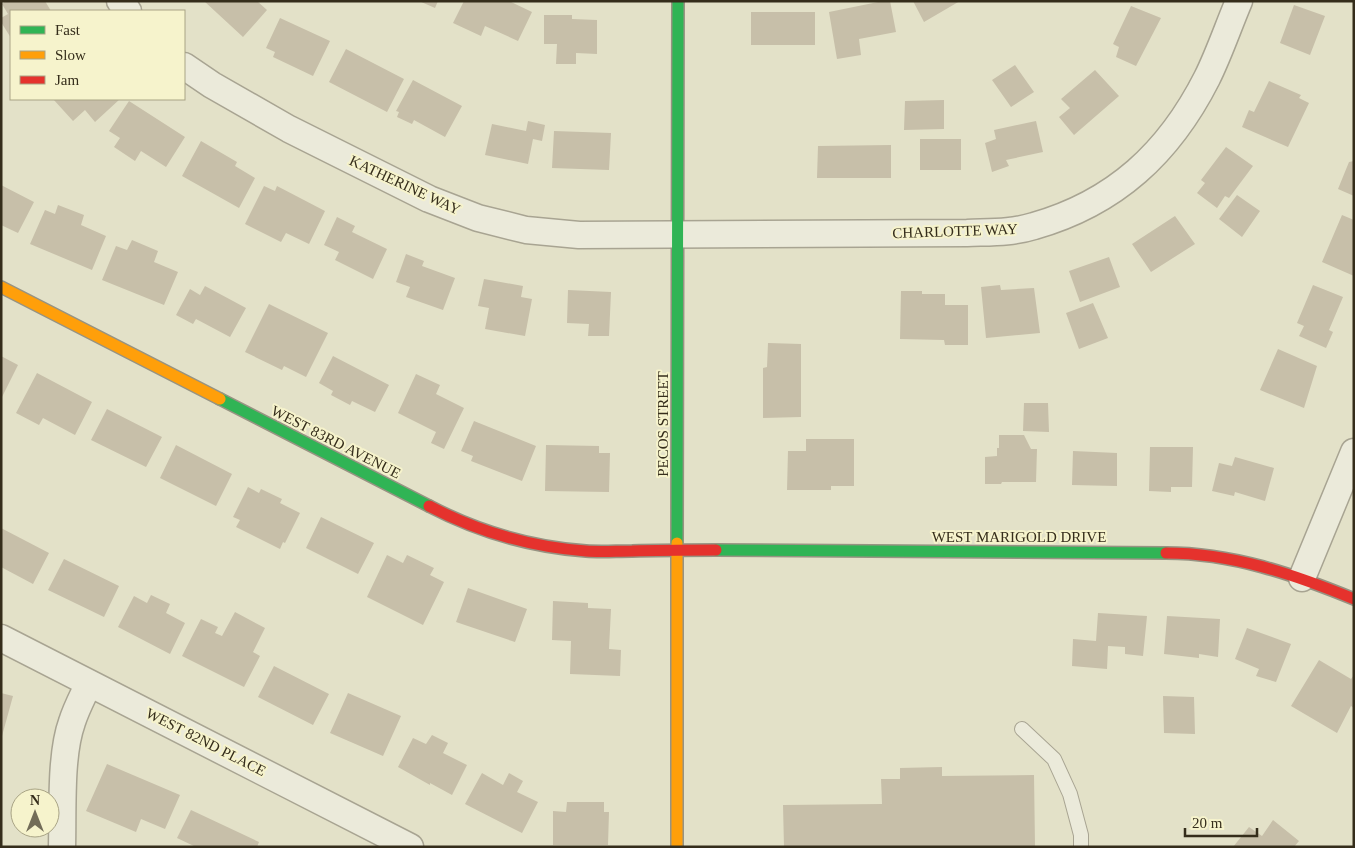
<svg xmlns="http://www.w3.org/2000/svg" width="1355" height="848" viewBox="0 0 1355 848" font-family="Georgia,serif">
  <rect width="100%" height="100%" fill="#e3e1c8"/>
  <path fill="#c7bfa9" d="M5 1H45L51 11H11V38L1 22V18L8 14 2 4Z
    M204 1H257L267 10 243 37Z
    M419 1H438L435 8Z
    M464 1H509L532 12 518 41 485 26 481 36 453 23Z
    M883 1H890L896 32 859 39 861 55 837 59 829 12Z
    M913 1H960L924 22Z
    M1294 5 1325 16 1310 55 1280 43Z
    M1131 6 1161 18 1136 66 1116 57 1119 47 1113 44Z
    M751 12H815V45H751Z
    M544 15H572V19L597 20V54L576 53V64H556L557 44H544Z
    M280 18 330 41 313 76 273 57 275 52 266 48Z
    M346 49 404 79 387 112 329 82Z
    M1015 65 1034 92 1011 107 992 80Z
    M1095 70 1119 96 1074 135 1059 117 1070 108 1061 99Z
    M413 80 462 106 445 137 414 120 412 124 397 117 399 112 396 111Z
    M1269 81 1301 95 1299 98 1309 103 1288 147 1242 127 1249 110 1254 112Z
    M53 99H120L95 122 85 110 73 121Z
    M944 100V129L904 130 905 101Z
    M129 101 185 137 166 167 141 151 135 161 114 147 120 138 109 131Z
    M528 121 545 125 542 141 533 139 528 164 485 155 492 124 526 131Z
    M1036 121 1043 152 1006 160 1009 166 992 172 985 143 996 139 994 130Z
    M554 131 611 133 609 170 552 168Z
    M920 139H961V170H920Z
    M201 141 237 162 235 166 255 178 239 208 182 176Z
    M891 145V178H817L818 146Z
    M1226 147 1253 166 1229 198 1225 196 1217 208 1197 193 1205 183 1201 180Z
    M1354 161V196L1338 189 1349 162Z
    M1 185 34 202 18 233 1 225Z
    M264 186 275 191 277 186 325 211 309 244 286 233 281 242 245 224Z
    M1237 195 1260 211 1242 237 1219 219Z
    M58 205 84 215 81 225 106 236 92 270 30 244 45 210 55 214Z
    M1342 215 1354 220V276L1322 262Z
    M1175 216 1195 244 1151 272 1132 244Z
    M337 217 355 226 352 232 387 249 373 279 335 260 339 252 324 245Z
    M132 240 158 251 154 262 178 272 164 305 102 280 116 246 127 250Z
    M406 254 424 261 422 266 455 278 443 310 406 297 410 287 396 282Z
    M1109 257 1120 287 1080 302 1069 271Z
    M484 279 523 286 521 297 532 299 525 336 485 329 489 308 478 306Z
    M1000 285 1001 290 1034 288 1040 333 986 338 981 287Z
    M1313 285 1343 297 1329 330 1333 332 1326 348 1299 336 1304 326 1297 323Z
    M205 286 246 308 230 337 196 319 193 324 176 315 190 289 200 295Z
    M568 290 611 292 609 336H588L589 324 567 323Z
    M901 291H922V294H945V305H968V345H945L944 340 900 339Z
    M1093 303 1108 338 1079 349 1066 313Z
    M269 304 328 333 306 377 284 366 282 370 245 352Z
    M768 343 801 344V417L763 418V368L767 367Z
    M1278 349 1317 366 1304 408 1260 390Z
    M1 356 18 365 1 399Z
    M333 356 389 385 375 412 352 401 350 405 331 395 333 391 319 383Z
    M37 373 92 402 75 435 43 418 39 425 16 413Z
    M416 374 440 385 436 394 464 408 444 449 431 443 436 432 398 413Z
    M1024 403H1048L1049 432 1023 431Z
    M107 409 162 437 146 467 91 440Z
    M474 421 536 446 522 481 471 461 473 456 461 451Z
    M999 435H1024L1031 449H1037L1036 482H1002L1001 484H985V457L997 456V448H999Z
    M806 439H854V486H831V490H787L788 451H806Z
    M176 445 232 474 216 506 160 478Z
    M546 445 599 446V453H610L609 492 545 491Z
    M1150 447H1193L1192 487H1171V492L1149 491Z
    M1073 451 1117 453V486L1072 485Z
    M1235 457 1274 468 1265 501 1235 492 1234 496 1212 491 1219 463 1232 466Z
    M248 487 259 493 261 489 282 499 280 503 300 513 285 543 283 542 280 549 236 527 240 520 233 517Z
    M321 517 374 543 358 574 306 548Z
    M1 528 49 553 33 584 1 567Z
    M387 555 403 563 407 555 434 568 430 575 444 582 423 625 367 597Z
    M64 559 119 586 104 617 48 590Z
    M468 588 527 609 515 642 456 622Z
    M151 595 170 604 166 613 185 623 170 654 118 627 134 596 147 603Z
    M553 601 588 603V608L611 609 609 649 621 650 620 676 570 674 571 641 552 640Z
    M235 612 265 628 253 652 260 656 244 687 182 656 201 619 218 627 215 633 222 636Z
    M1098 613 1147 616 1143 656 1125 654V647L1108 646 1107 669 1072 666 1073 639 1096 641Z
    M1167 616 1220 619 1218 657 1199 654V658L1164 654Z
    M1247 628 1291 644 1276 682 1256 676 1259 669 1235 659Z
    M1319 660 1351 679 1354 675V708L1351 706 1337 733 1291 706Z
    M274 666 329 694 313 725 258 697Z
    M1 693 13 696 2 736H1Z
    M348 693 401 716 383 756 330 733Z
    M1163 696 1194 697 1195 734 1164 733Z
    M432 735 448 743 443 753 467 765 452 795 430 783V785L398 767 413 738 426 744Z
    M107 764 180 795 165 829 141 819 136 832 86 811Z
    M942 767V776L1034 775 1035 846 784 847 783 805 882 804 881 779H900V768Z
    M482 773 503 785 509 773 523 781 517 792 538 802 522 833 465 804Z
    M567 802H604V812H609L608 845H553V811L566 812Z
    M191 810 259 842 257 847H196L177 838Z
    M1273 820 1299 841 1294 847H1233L1249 827 1262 836Z"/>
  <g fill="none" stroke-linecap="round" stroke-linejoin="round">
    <defs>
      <path id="lane" d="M1022 729 1054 759 1070 794 1081 835V847"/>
      <path id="street" d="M120 1 128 11
        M184 66 212 85 289 129 429 199 478 218 526 230 579 235 967 233C989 232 1012 233 1034 226 1115 203 1169 153 1207 78 1219 54 1228 27 1239 1
        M1302 578 1354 452
        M1 638 410 847
        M62 847C63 811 60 755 72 722 76 709 83 696 89 683"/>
      <path id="fast" d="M220 399 429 506
        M677 543 678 1
        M716 550 1166 553"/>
      <path id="slow" d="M1 287 220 399
        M677 847V543"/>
      <path id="jam" d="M429 506C477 531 531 547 586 551 601 552 616 551 632 551 660 550 688 550 716 550
        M1166 553C1232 553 1293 574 1354 599"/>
    </defs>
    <use href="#lane" stroke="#a8a492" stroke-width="16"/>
    <use href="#street" stroke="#a8a492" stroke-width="29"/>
    <use href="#fast" stroke="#979382" stroke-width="14"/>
    <use href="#slow" stroke="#979382" stroke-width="14"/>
    <use href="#jam" stroke="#979382" stroke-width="14"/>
    <use href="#lane" stroke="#ebeada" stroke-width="14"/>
    <use href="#street" stroke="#ebeada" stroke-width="26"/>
    <use href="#fast" stroke="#30b455" stroke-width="11"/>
    <use href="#slow" stroke="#ff9f0a" stroke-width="11"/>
    <use href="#jam" stroke="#e5322d" stroke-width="11"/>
  </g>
  <g text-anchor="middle" stroke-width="4" stroke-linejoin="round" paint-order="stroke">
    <g font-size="15" fill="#352d1b" stroke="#f6f3cc">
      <text transform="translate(405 185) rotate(25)" y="5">KATHERINE WAY</text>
      <text transform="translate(955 231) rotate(-2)" y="5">CHARLOTTE WAY</text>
      <text transform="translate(663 424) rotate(-90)" y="5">PECOS STREET</text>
      <text transform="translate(336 442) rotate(27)" y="5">WEST 83RD AVENUE</text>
      <text x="1019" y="542">WEST MARIGOLD DRIVE</text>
      <text transform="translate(206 742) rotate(27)" y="5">WEST 82ND PLACE</text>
    </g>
  </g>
  <rect width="1355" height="848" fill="none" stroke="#352d1b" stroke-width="5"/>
  <rect x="10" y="10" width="175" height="90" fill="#f6f3cc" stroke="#a9a485"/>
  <rect x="20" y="26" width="25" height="8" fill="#30b455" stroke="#a9a485"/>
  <text x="55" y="35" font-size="15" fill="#352d1b">Fast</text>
  <rect x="20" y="51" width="25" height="8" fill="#ff9f0a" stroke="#a9a485"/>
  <text x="55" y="60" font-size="15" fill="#352d1b">Slow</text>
  <rect x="20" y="76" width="25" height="8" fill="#e5322d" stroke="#a9a485"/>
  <text x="55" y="85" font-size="15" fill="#352d1b">Jam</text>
  <g transform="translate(35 813)"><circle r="24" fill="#f6f3cc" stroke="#a9a485"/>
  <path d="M0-4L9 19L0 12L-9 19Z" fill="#726c58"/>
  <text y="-8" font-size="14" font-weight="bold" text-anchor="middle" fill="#352d1b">N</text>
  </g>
  <path d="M1185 828v8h72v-8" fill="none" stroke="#352d1b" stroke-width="2.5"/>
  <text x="1192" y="828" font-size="15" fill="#352d1b" stroke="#f6f3cc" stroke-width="4" paint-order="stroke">20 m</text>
</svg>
